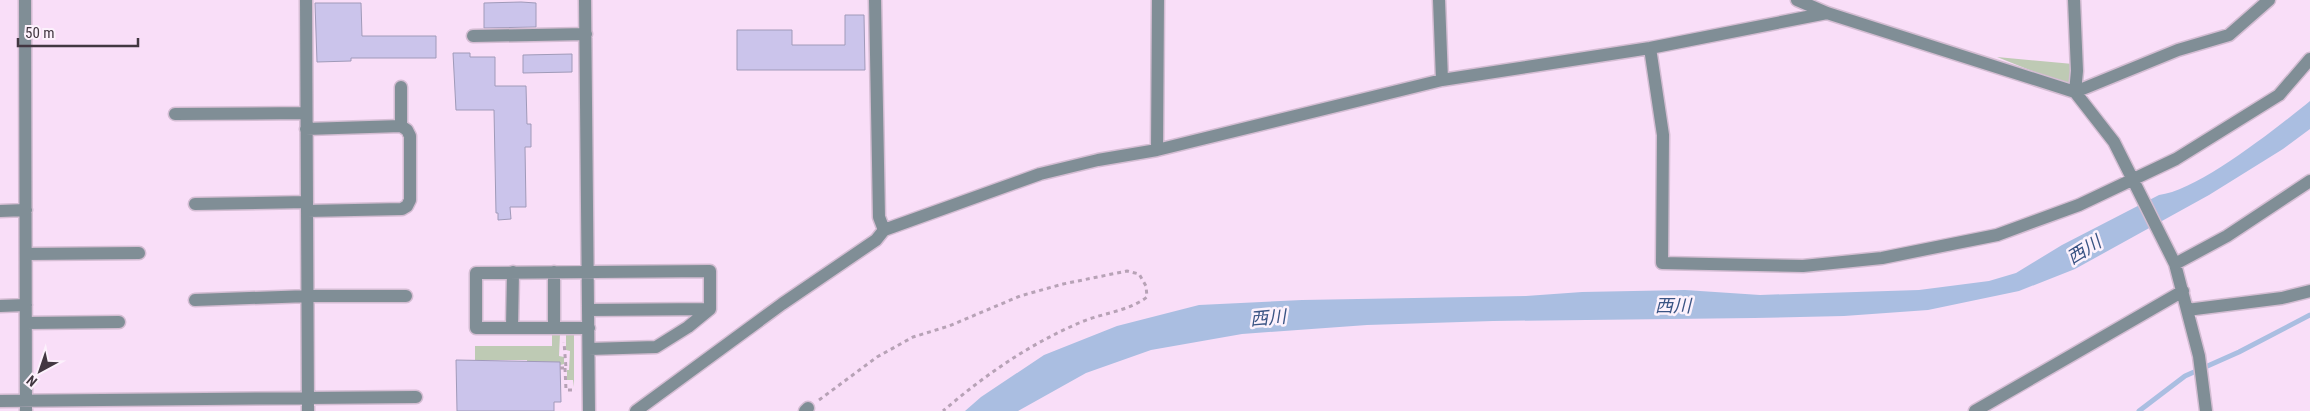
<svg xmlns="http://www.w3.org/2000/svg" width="2310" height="411" viewBox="0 0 2310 411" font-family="'Roboto Condensed','Noto Sans JP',sans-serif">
  <rect width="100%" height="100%" fill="#f9def8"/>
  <path fill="#becab4" d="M1997 57 2073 64 2072 87Z
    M552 334H560L559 356 564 357V364L560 365V362H546L528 374 527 360H475V346H552Z
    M566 334H574V387L573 380H567V370H569L570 351 566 350Z"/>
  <path fill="#aabee1" d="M2310 101V129L2283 149 2209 195 2075 269 2019 291 1928 310 1844 316 1754 318 1493 321 1367 325 1242 334 1151 350 1086 373 1018 411H965L981 397 1044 355 1117 326 1199 305 1302 300 1526 296 1582 292 1685 290 1760 295 1919 290 1989 281 2016 273 2062 245 2159 195C2198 191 2278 127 2310 101Z"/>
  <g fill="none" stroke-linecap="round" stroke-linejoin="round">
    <path stroke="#aabee1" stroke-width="5" d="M2139 411 2185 376 2239 352 2310 315"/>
  </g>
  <path fill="#cbc4eb" stroke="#a09ab9" d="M521 2 536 3V27L484 28V3Z
    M315 3H361L362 36H436V58H351V61L317 62Z
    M845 15H864L865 70H737V30H792V45H845Z
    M453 53H470V57H495V86H526L527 124H531V147H525L526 207H510L511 219 498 220V213H496L494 110H456Z
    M572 54V72L523 73V55Z
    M456 360 560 362 561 402H554V411H457Z"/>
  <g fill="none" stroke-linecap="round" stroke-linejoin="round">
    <defs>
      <path id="minor" d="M25 0 26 411
        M306 0 308 411
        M585 0 589 411
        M875 0 879 217 884 230
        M1439 0 1442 80
        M1797 0 1827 13 2075 92 2114 142 2175 264 2199 356 2206 411
        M2074 0 2077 71 2075 92
        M473 36 586 34
        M1650 48 1663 135 1662 263 1803 266 1882 258 1997 235 2079 205 2176 159 2279 95 2310 59
        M2075 92 2178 50 2229 35 2269 0
        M175 114 306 113
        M401 126V87
        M306 129 401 126 407 130 410 136V200L407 206 402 209 307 211
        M1157 150 1158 0
        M195 204 307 202
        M0 211 26 210
        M26 254 139 253
        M2175 264 2227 236 2310 181
        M554 272V328
        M195 300 309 296H406
        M0 306 26 305
        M588 310 710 309V271L476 273V328H589
        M2187 310 2282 298 2310 291
        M26 323 119 322
        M512 328 513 272
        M589 349 656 347 688 327 710 309
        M0 401 416 397
        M636 411 782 304 876 240 884 230 1040 174 1098 160 1157 150 1442 80 1650 48 1827 13
        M805 411 808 408
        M1975 411 2183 291"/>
    </defs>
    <use href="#minor" stroke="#d4bdd3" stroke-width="15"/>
    <path stroke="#b7a2b6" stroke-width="3" stroke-dasharray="4 4" stroke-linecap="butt" d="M560 368H566L564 342
      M565 368 566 390H576
      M819 400 877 357 913 337 949 326 1020 296 1063 284 1127 271 1139 274 1146 286 1147 297C1127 312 1101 313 1079 323 1028 345 985 375 943 411"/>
    <use href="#minor" stroke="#808e96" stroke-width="12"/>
  </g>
  <g text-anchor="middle" stroke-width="5" stroke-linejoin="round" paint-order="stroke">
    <g font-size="18" font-style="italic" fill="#3a5484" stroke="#fcf1fc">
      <text transform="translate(2084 250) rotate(-32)" y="6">西川</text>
      <text x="1673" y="312">西川</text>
      <text transform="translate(1268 318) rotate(-5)" y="6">西川</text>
    </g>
  </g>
  <g transform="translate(40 371) rotate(220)" stroke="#fcf1fc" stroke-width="4" paint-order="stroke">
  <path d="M0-4L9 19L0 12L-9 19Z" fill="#423741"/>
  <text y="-8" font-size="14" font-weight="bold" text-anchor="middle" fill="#423741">N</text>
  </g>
  <path d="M18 38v8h120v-8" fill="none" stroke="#423741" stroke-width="2.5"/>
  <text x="25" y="38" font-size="15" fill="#423741" stroke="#fcf1fc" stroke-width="4" paint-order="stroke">50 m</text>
</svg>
